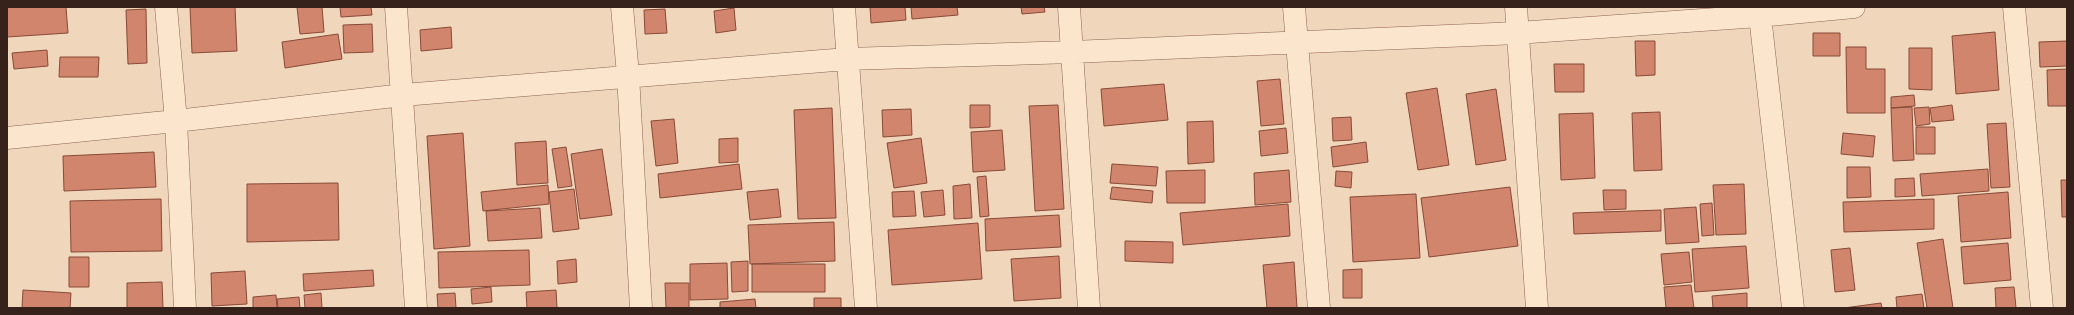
<svg xmlns="http://www.w3.org/2000/svg" width="2074" height="315" viewBox="0 0 2074 315" font-family="Spectral,serif">
  <rect width="100%" height="100%" fill="#f0d6ba"/>
  <path fill="#d1856d" stroke="#884a38" d="M7 7H66L68 33 7 37Z
    M190 7H235L237 51 192 53Z
    M297 7H322L324 32 300 34Z
    M340 7H371L372 15 341 17Z
    M870 7H905L906 20 871 23Z
    M911 7H957L958 15 912 19Z
    M1021 7H1044L1045 12 1022 14Z
    M734 8 736 30 716 33 714 11Z
    M146 9 147 63 128 64 126 10Z
    M665 9 667 33 645 34 644 10Z
    M372 24 373 52 344 53 343 25Z
    M451 27 452 48 421 51 420 30Z
    M1995 32 1999 90 1956 94 1952 36Z
    M1813 33H1840V56H1813Z
    M338 34 342 59 285 68 282 42Z
    M1635 41H1655V75L1636 76Z
    M2067 41V66L2040 67 2039 42Z
    M1846 47H1866V69H1885V113H1847Z
    M1909 48H1932V90L1909 89Z
    M47 50 48 66 14 69 12 53Z
    M60 57H99L98 77H59Z
    M1554 64H1584V92H1555Z
    M2067 69V106H2048L2047 70Z
    M1280 79 1284 124 1261 126 1257 81Z
    M1164 84 1168 120 1104 126 1101 89Z
    M1437 88 1449 165 1418 170 1406 93Z
    M1496 89 1506 160 1476 165 1466 94Z
    M1914 95 1915 106 1891 108V97Z
    M970 105H990V127L970 128Z
    M1058 105 1064 209 1035 211 1029 106Z
    M1952 105 1954 120 1932 122 1930 108Z
    M1912 107 1914 160 1893 161 1891 108Z
    M1929 107 1930 124 1916 126 1914 108Z
    M832 108 836 218 798 219 794 110Z
    M911 109 912 135 883 137 882 110Z
    M1660 112 1662 170 1634 171 1632 113Z
    M1593 113 1595 178 1561 180 1559 114Z
    M1351 117 1352 140 1333 141 1332 118Z
    M674 119 678 163 656 166 651 121Z
    M1213 121 1214 162 1188 164 1187 122Z
    M2006 123 2010 187 1991 188 1987 124Z
    M1916 127H1935V154H1916Z
    M1286 128 1288 153 1261 156 1259 131Z
    M1002 130 1005 170 973 172 971 132Z
    M463 133 470 246 434 249 427 136Z
    M1843 133 1875 136 1873 157 1841 154Z
    M738 138V162L719 163V139Z
    M921 138 927 183 894 188 887 143Z
    M546 141 548 183 517 185 515 143Z
    M1366 142 1368 162 1333 167 1331 147Z
    M566 147 572 186 558 188 552 149Z
    M602 149 612 215 580 219 571 154Z
    M154 152 156 187 64 191 63 156Z
    M739 164 742 189 660 198 658 174Z
    M1112 164 1158 167 1156 186 1110 183Z
    M1847 167H1870L1871 197 1847 198Z
    M1988 169 1989 191 1922 196 1920 174Z
    M1205 170V203H1167L1166 171Z
    M1289 170 1291 202 1255 205 1254 173Z
    M1336 171 1352 172 1351 188 1335 186Z
    M986 176 989 216 980 217 977 177Z
    M1914 178 1915 196 1895 197V179Z
    M2061 180H2067V217H2062Z
    M338 183 339 240 247 242V184Z
    M970 184 972 218 954 219 953 186Z
    M1744 184 1746 234 1716 235 1713 185Z
    M548 185 549 204 483 211 481 192Z
    M1112 187 1153 191 1152 203 1110 199Z
    M1510 187 1518 246 1429 257 1421 198Z
    M574 189 579 229 553 232 549 192Z
    M778 189 781 217 750 220 747 192Z
    M943 190 945 215 924 217 921 192Z
    M1603 190H1626V209L1604 210Z
    M914 191 916 216 893 217 892 192Z
    M2008 192 2011 238 1961 242 1958 196Z
    M1416 194 1420 258 1353 262 1350 197Z
    M161 199 162 251 71 252 70 201Z
    M1934 199V229L1844 232 1843 202Z
    M1712 203 1714 235 1702 236 1700 204Z
    M1288 204 1290 236 1183 245 1180 213Z
    M1696 207 1699 242 1666 244 1664 209Z
    M540 208 542 238 488 241 486 211Z
    M1661 210V231L1574 234 1573 213Z
    M1059 215 1061 247 986 251 985 219Z
    M834 222 835 261 750 264 748 225Z
    M978 223 982 279 892 285 888 230Z
    M1943 239 1953 308H1927L1917 243Z
    M1125 241 1173 242V263L1125 261Z
    M2008 243 2011 280 1964 284 1961 247Z
    M1746 246 1749 288 1695 292 1692 249Z
    M1850 248 1855 290 1835 292 1831 250Z
    M529 250 530 285 439 288 438 252Z
    M1689 252 1692 282 1664 285 1661 254Z
    M1059 256 1061 298 1014 301 1011 259Z
    M69 257H89V287H69Z
    M576 259 577 282 558 284 557 261Z
    M748 261V291L732 292 731 262Z
    M1294 262 1297 308H1267L1263 265Z
    M727 263 728 299 690 300V264Z
    M752 264H825V292H752Z
    M1362 269V298H1343V270Z
    M373 270 374 286 304 291 303 274Z
    M245 271 247 304 212 306 211 273Z
    M162 282 163 308H127V283Z
    M665 283H689V308H666Z
    M1691 285 1694 308H1666L1664 287Z
    M491 287 492 302 472 304 471 289Z
    M2014 287 2016 308H1996L1995 288Z
    M23 290 71 293 70 308H22Z
    M556 290 557 308H527L526 292Z
    M321 293 322 308H305L304 295Z
    M455 293 456 308H438L437 294Z
    M1747 293V308H1713L1712 296Z
    M1922 294 1924 308H1897L1896 297Z
    M276 295 277 308H253V297Z
    M299 297 300 308H278L277 299Z
    M814 298H841V308H814Z
    M755 299 756 308H720V302Z
    M1881 303 1882 308H1844Z"/>
  <g fill="none" stroke-linecap="round" stroke-linejoin="round">
    <defs>
      <path id="minor" d="M166 7 176 121 185 308
        M396 7 416 308
        M622 7 628 75 641 308
        M844 7 866 308
        M1069 7 1089 308
        M1294 7 1319 308
        M1516 7 1537 308
        M1759 7 1793 308
        M2014 7 2042 308
        M7 138 176 121 403 95 847 59 1072 52 1518 33 1759 16 1854 7"/>
    </defs>
    <use href="#minor" stroke="#886654" stroke-width="23"/>
    <use href="#minor" stroke="#fbe5cd" stroke-width="22"/>
  </g>
  <rect width="2074" height="315" fill="none" stroke="#36221a" stroke-width="16"/>
</svg>
